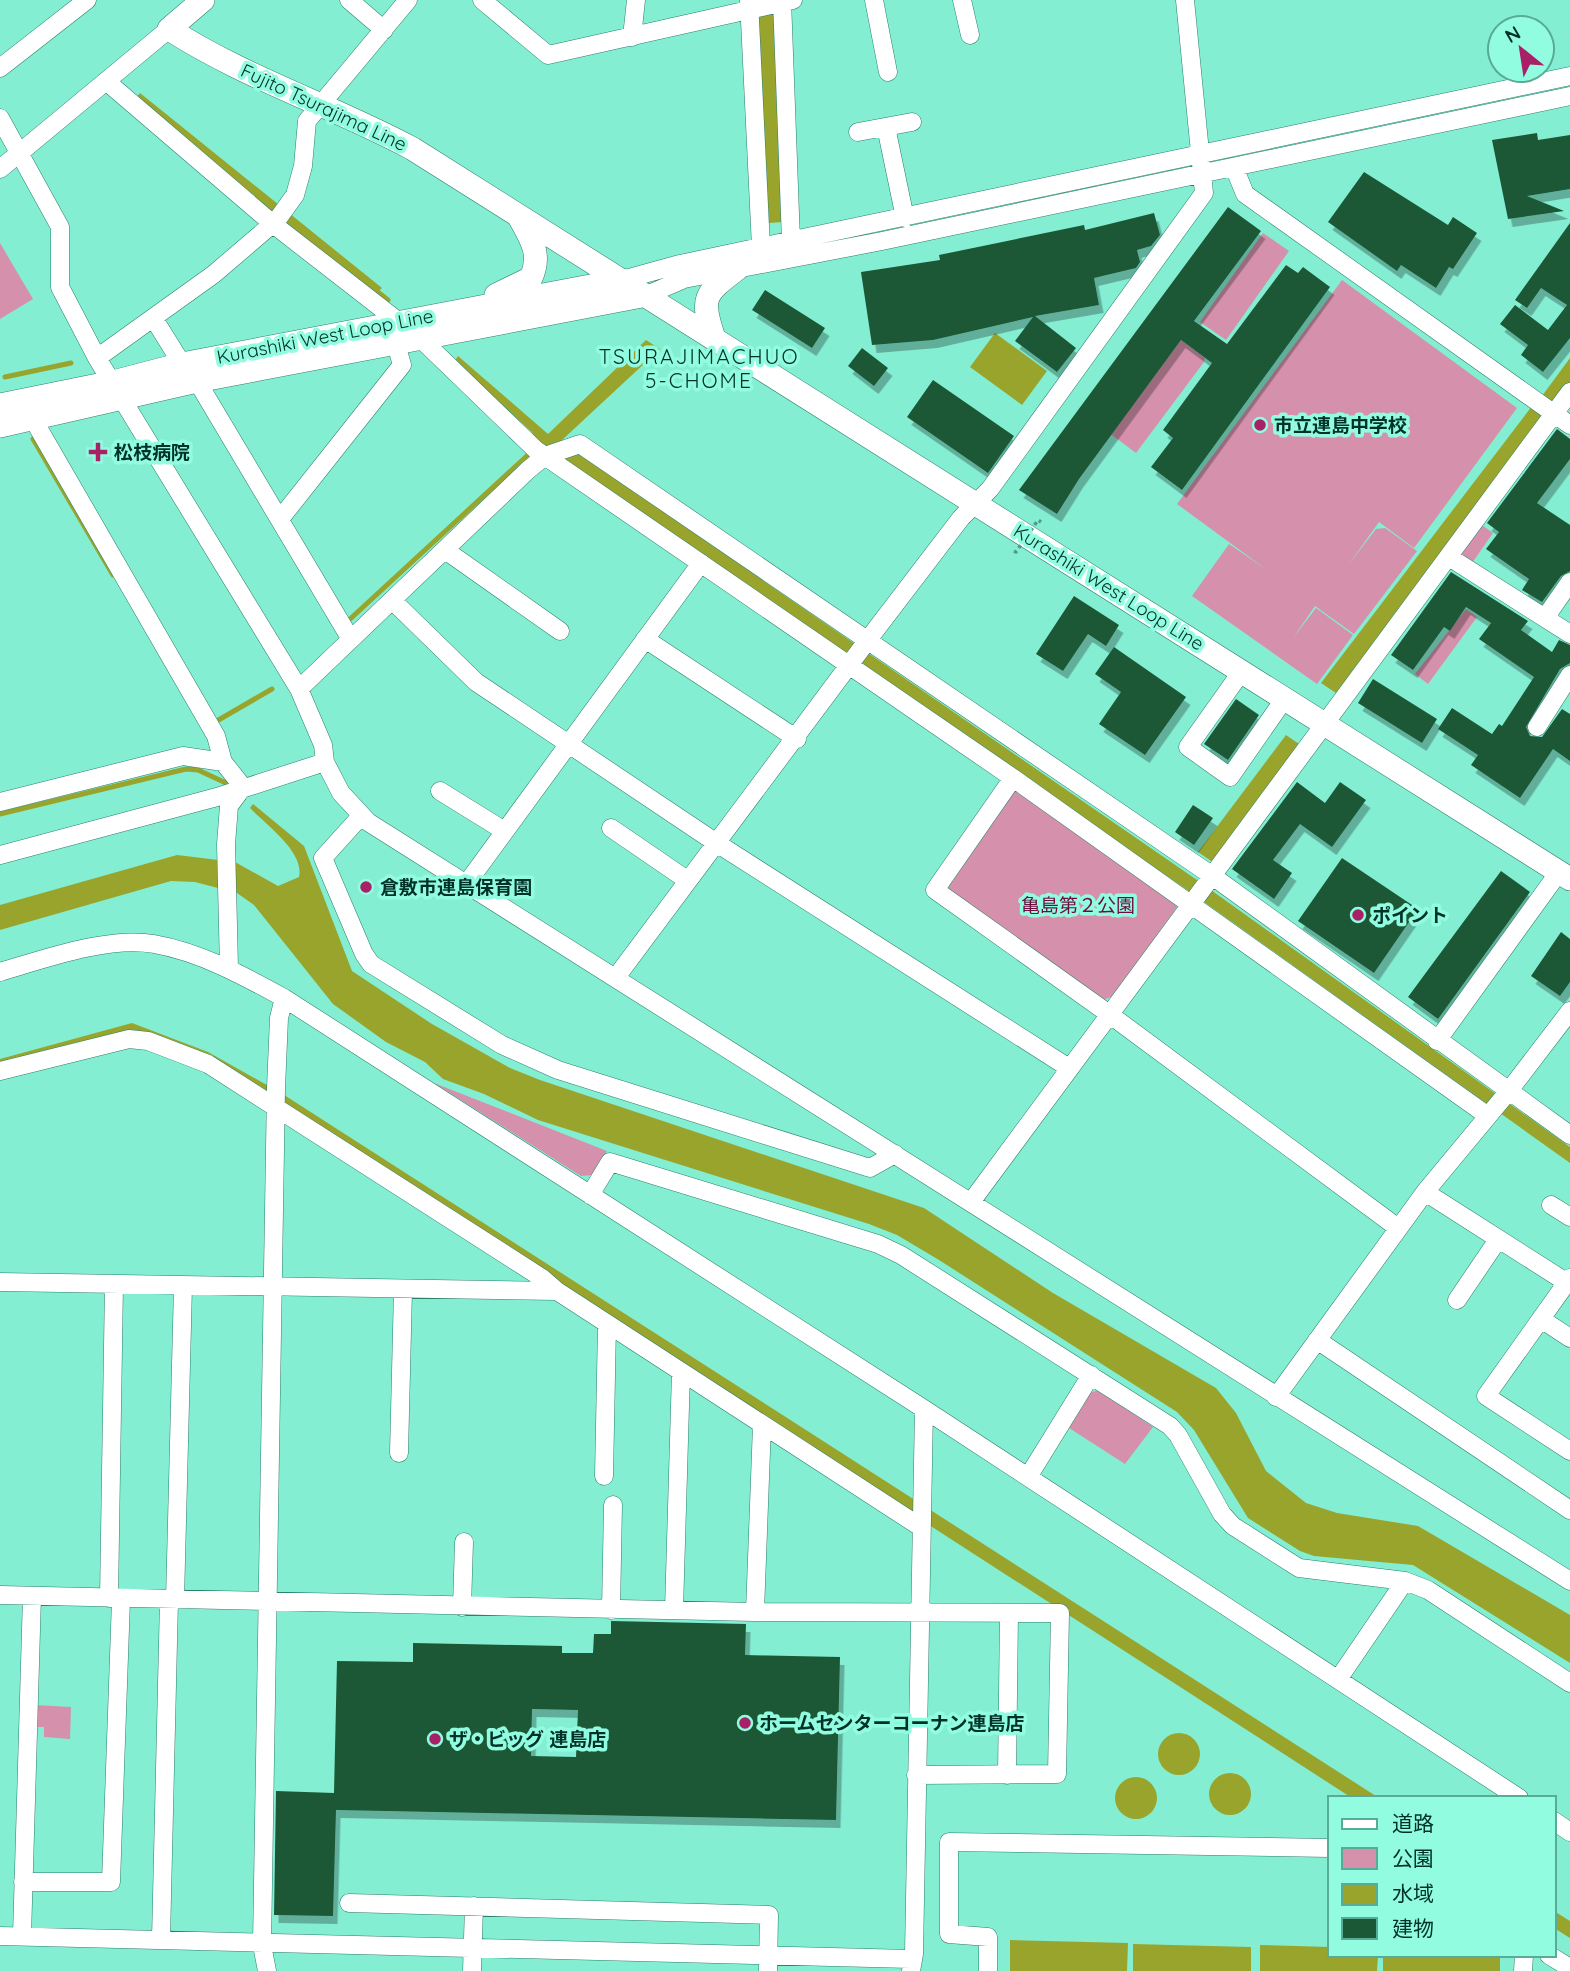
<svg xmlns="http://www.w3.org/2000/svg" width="1570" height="1971" viewBox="0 0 1570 1971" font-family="Quicksand,'Noto Sans JP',sans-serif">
  <defs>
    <filter id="shadow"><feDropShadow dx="4.5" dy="8" stdDeviation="0" flood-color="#0004"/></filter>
  </defs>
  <rect width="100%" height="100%" fill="#84eed3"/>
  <path fill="#d591ab" d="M1263 233 1289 251 1226 340 1200 322Z
    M0 243 33 299 0 319Z
    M1342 280 1517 408 1414 548 1379 522 1349 564 1376 529 1385 528 1417 551 1354 634 1315 606 1293 638 1316 608 1353 635 1317 684 1192 596 1229 544 1267 570 1177 504Z
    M1181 340 1205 358 1204 362 1136 453 1112 435 1113 431Z
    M1479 523 1493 533 1472 563 1458 553Z
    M1466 609 1477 617 1428 684 1415 674Z
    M1020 790 1171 898 1177 907 1113 996 1103 1000 944 891 1013 792Z
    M434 1083 607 1151 593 1175 581 1176Z
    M1098 1390 1153 1427 1125 1464 1066 1426 1087 1394Z
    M35 1705 71 1707 70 1739 44 1737V1727H34Z"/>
  <path fill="#99a42d" d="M774 0 783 222 769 223 756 18Z
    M140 93 382 288 374 295 134 100Z
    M995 333 1047 371 1022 405 970 367Z
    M646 340 660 349 561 441 1197 880 1570 1147V1163L1190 892 536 442 532 432 454 362 458 356 548 434Z
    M1570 358V382L1554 405 1542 396Z
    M1532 406 1542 415 1336 693 1321 683Z
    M1286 735 1302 746 1214 863 1198 852Z
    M253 804 304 846 352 971 432 1024 510 1068 540 1080 924 1208 1053 1293 1216 1388 1236 1413 1266 1471 1306 1503 1337 1513 1418 1526 1570 1615V1663L1413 1565 1314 1556 1300 1551 1248 1518 1194 1430 1177 1412 939 1260 897 1235 869 1224 538 1120 484 1094 443 1079 425 1062 386 1042 333 1004 254 905 237 893 195 882 171 881 0 930V905L177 855 235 862 278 886 299 877C305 852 265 824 250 808Z
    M132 1023 208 1052 281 1093 1379 1798H1352L926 1523 148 1036 0 1068V1059Z
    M1158 1754a21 21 0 1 1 42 0a21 21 0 1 1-42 0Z
    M1209 1794a21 21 0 1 1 42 0a21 21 0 1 1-42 0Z
    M1115 1798a21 21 0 1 1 42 0a21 21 0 1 1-42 0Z
    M1554 1911 1570 1921V1938L1554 1928Z
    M1010 1940 1128 1943 1127 1971H1010Z
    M1133 1944 1251 1947V1971H1133Z
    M1260 1945 1330 1947V1955H1378L1377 1971H1260Z
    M1383 1955H1500V1971H1383Z"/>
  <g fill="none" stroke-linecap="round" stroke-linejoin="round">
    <path stroke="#99a42d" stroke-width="5" d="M374 289 388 300
      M5 377 71 363
      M33 439 113 575
      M349 620 529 454
      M215 722 272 689
      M0 814 186 769 198 770 226 783"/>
  </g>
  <path fill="#1b5936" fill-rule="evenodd" filter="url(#shadow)" d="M1537 133 1538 140 1570 135V189L1527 196 1564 211 1508 219 1492 140Z
    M1364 172 1448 225 1453 217 1477 233 1453 269 1449 267 1436 288 1401 265 1397 271 1328 222Z
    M1228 207 1261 231 1194 321 1227 344 1286 265 1298 273 1303 267 1330 287 1182 490 1151 467 1173 438 1163 430 1212 363 1181 340 1079 479 1057 514 1019 490Z
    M1154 213 1160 235 1151 246 1137 250 1140 262 1136 268 1094 278 1099 305 1035 316 1076 348 1057 372 1015 341 1033 317 933 340 872 345 861 272 940 260 939 255 1084 225 1085 230Z
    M1570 223V338L1543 372 1521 355 1528 345 1500 324 1515 305 1548 330 1567 305 1541 288 1527 308 1515 300Z
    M765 290 825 328 812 348 752 310Z
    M862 348 888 368 874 386 848 366Z
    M933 380 1014 436 988 473 907 417Z
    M1557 429 1570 439V459L1537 503 1570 525V571L1561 576 1542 602 1522 590 1529 579 1486 549 1499 532 1487 523Z
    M1451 572 1528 621 1521 630 1552 652 1559 640 1570 645V663L1560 669 1526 727 1530 736 1542 737 1562 709 1570 714V761L1553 749 1520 798 1471 765 1478 755 1438 729 1452 708 1492 734 1499 724 1502 726 1534 677 1479 639 1491 623 1466 607 1450 631 1444 627 1413 670 1391 655Z
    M1074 596 1119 625 1106 646 1088 634 1063 671 1036 654Z
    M1114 647 1186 697 1145 755 1099 724 1121 692 1095 674Z
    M1373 679 1437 719 1422 743 1358 703Z
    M1236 699 1259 715 1228 760 1204 744Z
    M1297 782 1325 803 1340 782 1366 800 1332 847 1300 824 1273 860 1292 873 1274 899 1232 869Z
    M1193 805 1213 818 1194 845 1175 832Z
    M1342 858 1418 909 1374 973 1298 921Z
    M1501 871 1530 892 1438 1019 1408 997Z
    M1561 932 1570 939V982L1560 996 1531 976Z
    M611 1621 746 1624 745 1655 840 1657 836 1820 336 1810 333 1916 274 1915 276 1791 334 1793 337 1661 413 1662V1643L562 1646V1653H593L594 1634H611ZM532 1709 578 1710 576 1757 531 1756Z"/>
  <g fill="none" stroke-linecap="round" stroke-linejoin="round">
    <defs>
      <path id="minor" d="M349 0 384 30
        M482 0 548 55 793 0
        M749 0 761 247
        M782 0 791 241
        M874 0 888 72
        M962 0 970 35
        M632 37 636 0
        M0 68 87 0
        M106 81 273 224 421 339 536 450 1013 778 1488 1116
        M0 118 60 227V287L97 358 299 689
        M886 127 905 218
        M858 132 912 122
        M1234 167 1245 194 1570 425
        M0 169 169 29
        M622 280 680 264 1570 76
        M647 295 684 279 882 241 1570 96
        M154 319 182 364
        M97 358 214 274 277 220 295 195 303 166 307 121 408 0
        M197 381 350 638
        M33 419 216 736 223 762 243 787 229 806 226 844 229 968
        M280 519 402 365 396 344
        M445 550 560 631
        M1449 557 1570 634
        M392 600 476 682 718 844 1069 1068
        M1545 618 1570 582
        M645 639 797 739
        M1242 671 1188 747 1230 777 1285 698
        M1537 727 1570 675
        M325 762 323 745 299 689 528 470 545 456 580 444 1211 875 1570 1135
        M1013 778 935 890 1109 1014 1398 1228
        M440 791 503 830
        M0 802 183 756 223 762
        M361 816 323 858 364 954 371 964 502 1045 558 1070 870 1168 895 1154
        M611 828 687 880
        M0 855 217 797 325 762 341 793 368 822 1570 1581
        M467 883 701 563
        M0 972C44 959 108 936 154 944 200 952 244 976 284 998L924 1409 1519 1798
        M617 976 867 641 961 518 990 489 1204 193 1185 0
        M1437 1041 1559 872
        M0 1071 129 1039 148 1041 208 1064 542 1278 557 1291
        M1425 1192 1566 1282
        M590 1195 610 1162 878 1244 901 1255 1170 1426 1178 1435 1222 1514 1233 1526 1299 1568 1405 1581 1428 1590 1570 1683
        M971 1202 1570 392
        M1551 1205 1570 1217
        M1570 1278 1486 1396 1570 1451
        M0 1282 557 1291 919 1526
        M1457 1300 1497 1241
        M1541 1319 1570 1338
        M1317 1340 1570 1510
        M1276 1397 1425 1192 1508 1092 1570 1011
        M399 1453 403 1290
        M604 1476 607 1325
        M1028 1477 1091 1375
        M0 1595 755 1612 1060 1613 1057 1774 916 1775
        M109 1598 114 1284
        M175 1600 183 1286
        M462 1607 464 1542
        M611 1610 613 1505
        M674 1610 681 1372
        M755 1612 762 1425
        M1339 1678 1405 1581
        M1007 1775 1009 1613
        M1554 1821 1570 1832
        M23 1882H111L121 1600
        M349 1903 769 1915 768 1971
        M0 1936 911 1959
        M22 1936 32 1596
        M161 1939 169 1600
        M1549 1955 1570 1968
        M267 1971 262 1945 276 1088 279 1018 284 998
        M472 1971 474 1906
        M911 1971 914 1954 924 1409
        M988 1971V1937L949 1934V1842L1330 1848
        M1523 1971 1524 1955"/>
      <path id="major" d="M203 0 169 29C245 78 333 106 413 149L1570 879
        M496 295 531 278C542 254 531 239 519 217
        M714 338C700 298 704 294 737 269
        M0 405 113 382 182 364 622 280
        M0 426 197 381 647 295"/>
    </defs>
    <use href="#minor" stroke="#2b7f6c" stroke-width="19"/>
    <use href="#major" stroke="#2b7f6c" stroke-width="24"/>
    <use href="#minor" stroke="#fff" stroke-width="18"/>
    <use href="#major" stroke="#fff" stroke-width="23"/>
    <path stroke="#4c9e8a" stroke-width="3.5" stroke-dasharray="3.5 3.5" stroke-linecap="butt" d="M1014 551 1016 552 1038 520 1041 522"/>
  </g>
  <g fill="#a82066" stroke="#92fce0" stroke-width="2.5">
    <circle cx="1260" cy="425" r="7"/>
    <path d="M94.5 441.5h7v7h7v7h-7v7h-7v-7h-7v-7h7z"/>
    <circle cx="366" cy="887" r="7"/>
    <circle cx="1358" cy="915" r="7"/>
    <circle cx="745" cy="1723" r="7"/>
    <circle cx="435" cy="1739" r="7"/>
  </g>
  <g text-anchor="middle" stroke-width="7" stroke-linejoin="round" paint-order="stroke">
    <g font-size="19" fill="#003228" stroke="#92fce0">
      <text transform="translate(324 107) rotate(25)" y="7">Fujito Tsurajima Line</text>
      <text transform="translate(325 336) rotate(-11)" y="7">Kurashiki West Loop Line</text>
      <text transform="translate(1109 587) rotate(32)" y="7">Kurashiki West Loop Line</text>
    </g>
    <g font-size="19" font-weight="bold" fill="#003228" stroke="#92fce0" text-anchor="start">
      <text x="1274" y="432">市立連島中学校</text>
      <text x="114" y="459">松枝病院</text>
      <text x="380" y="894">倉敷市連島保育園</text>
      <text x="1372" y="922">ポイント</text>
      <text x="759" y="1730">ホームセンターコーナン連島店</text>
      <text x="449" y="1746">ザ・ビッグ 連島店</text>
    </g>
    <g font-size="19" fill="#6d0c3f" stroke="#92fce0">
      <text x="1078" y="912">亀島第２公園</text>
    </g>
    <g font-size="21" letter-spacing="2" fill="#003228" stroke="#92fce0">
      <text x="699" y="364">TSURAJIMACHUO<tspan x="699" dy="24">5-CHOME</tspan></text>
    </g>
  </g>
  <rect x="1328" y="1796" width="228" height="161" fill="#92fce0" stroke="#58ab96" stroke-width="2"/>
  <rect x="1342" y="1819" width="35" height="10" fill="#ffffff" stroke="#58ab96" stroke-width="2"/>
  <text x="1392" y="1831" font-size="21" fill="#003228">道路</text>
  <rect x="1342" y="1848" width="35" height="21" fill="#d591ab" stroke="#58ab96" stroke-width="2"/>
  <text x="1392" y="1866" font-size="21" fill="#003228">公園</text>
  <rect x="1342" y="1884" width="35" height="21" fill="#99a42d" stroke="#58ab96" stroke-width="2"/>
  <text x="1392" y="1901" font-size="21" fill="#003228">水域</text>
  <rect x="1342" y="1918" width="35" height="21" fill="#1b5936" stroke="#58ab96" stroke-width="2"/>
  <text x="1392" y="1936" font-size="21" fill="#003228">建物</text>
  <g transform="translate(1521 49) rotate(330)"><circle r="33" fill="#92fce0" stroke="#58ab96" stroke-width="2"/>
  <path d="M0-5L12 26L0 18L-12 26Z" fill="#a82066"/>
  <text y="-10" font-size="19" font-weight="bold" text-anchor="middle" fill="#003228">N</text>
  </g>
</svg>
